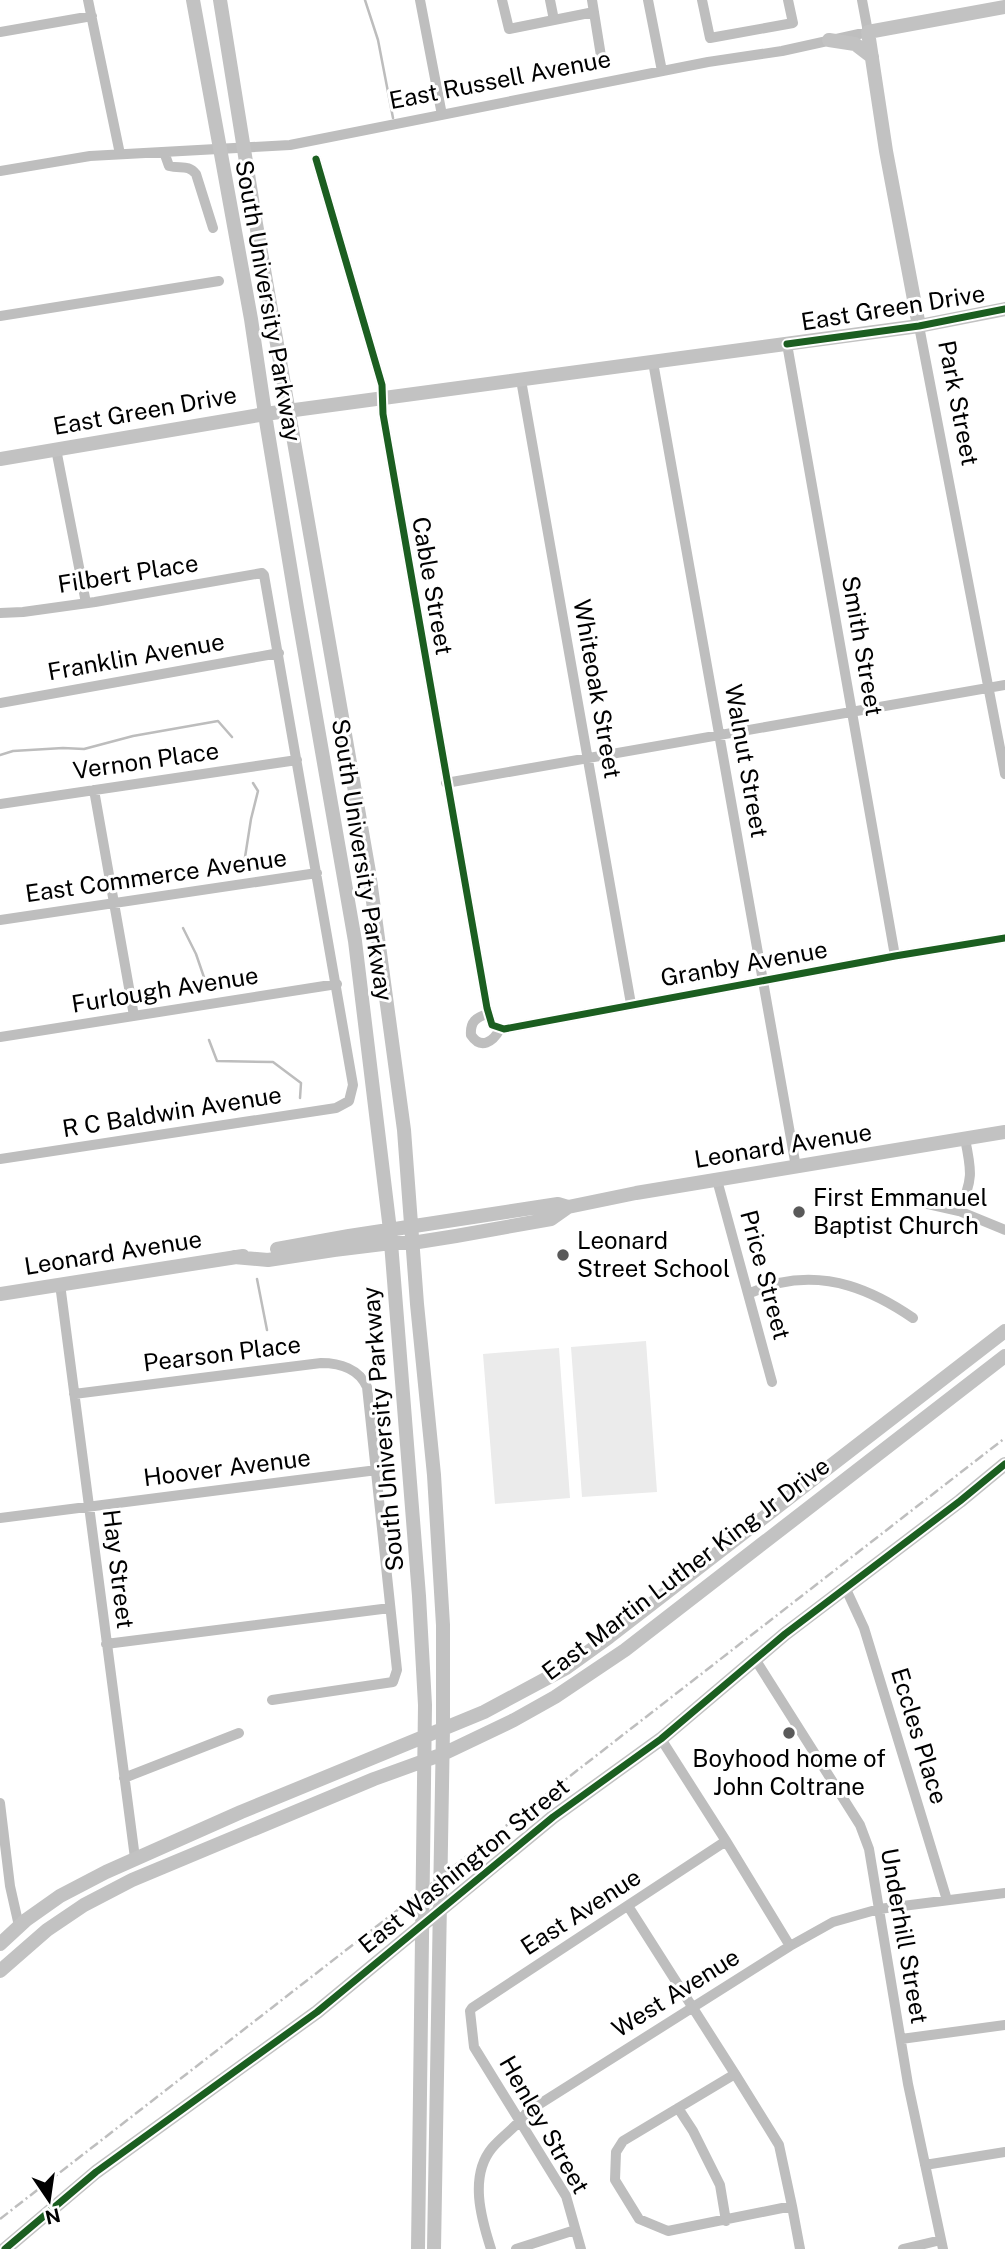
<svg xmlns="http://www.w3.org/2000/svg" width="1005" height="2249" viewBox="0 0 1005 2249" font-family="'Public Sans',sans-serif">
  <rect width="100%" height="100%" fill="#fff"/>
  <path fill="#ebebeb" d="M646 1341 657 1492 582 1497 571 1347Z
    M559 1348 570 1498 495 1504 483 1354Z"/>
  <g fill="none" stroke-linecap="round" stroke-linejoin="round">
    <path stroke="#bdbdbd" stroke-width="2.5" d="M365 0 378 40 393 118
      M0 755 13 751 63 748 84 749 133 736 218 721 232 737
      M243 870 251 819 258 791 253 783
      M183 928 196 954 207 986
      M209 1040 217 1061 273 1062 301 1083 300 1098
      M257 1279 267 1330"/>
    <path stroke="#bebebe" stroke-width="10" d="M88 0 120 154
      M420 0 442 115
      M502 0 509 29 594 12
      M550 0 554 20
      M592 0 601 56
      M648 0 662 71
      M702 0 710 38 793 23 788 0
      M0 32 92 16
      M164 152 169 166C181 169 188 164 196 174L213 228
      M316 159 382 385 383 414 487 1008 492 1025 504 1029 895 956 1005 938
      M0 171 90 156 290 145 708 62 782 51 868 32 862 0
      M0 316 219 281
      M919 326 1005 774
      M787 344 895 956
      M653 362 796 1167
      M521 380 631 1004
      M56 449 86 603
      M0 613 23 612 95 602 262 573 264 575 353 1085 349 1101 336 1108 0 1159
      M0 703 279 653
      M446 783 1005 685
      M94 790 134 1016
      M0 804 297 760
      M0 920 317 873
      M488 1014C476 1017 470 1022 471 1035 481 1050 493 1042 500 1029
      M0 1037 337 984
      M717 1180 772 1382
      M928 1204 959 1211 1005 1230
      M959 1211C973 1180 972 1172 965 1139
      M60 1284 135 1858
      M748 1294C758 1290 769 1285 779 1283 829 1272 872 1290 913 1318
      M74 1394 321 1363C340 1363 359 1369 367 1387L397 1670 393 1682 272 1700
      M0 1518 377 1470
      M845 1587 864 1628 947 1900
      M106 1644 390 1608
      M755 1659 860 1825 869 1849 908 2084 943 2249
      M661 1739 726 1841 790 1946
      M124 1778 239 1733
      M0 1803 10 1886 19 1926
      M628 1906 735 2074 623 2141 616 2152 615 2180 639 2219 668 2231 792 2206 779 2145 735 2074
      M901 2039 1005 2025
      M678 2108 693 2131 720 2185 726 2221
      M925 2165 1005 2152
      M792 2206 800 2249
      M491 2249C481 2218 469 2176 492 2148 503 2135 518 2126 527 2112L790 1946 833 1922 879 1909 1005 1893
      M516 2249 575 2230
      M581 2249 566 2196 474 2047 470 2011 472 2008 726 1841
      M903 2249 941 2240"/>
    <path stroke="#c2c2c2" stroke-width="14" d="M193 0 251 319 267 427 297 608 355 941 390 1230 419 1596 425 1705 418 2249
      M220 0 255 218 369 872 404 1130 417 1304 434 1475 443 1625V1728L434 2249
      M829 40 855 44 872 57
      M919 326 886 151 868 32 1005 7
      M0 459 265 414 919 326 1005 309
      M277 1249 349 1236 558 1204 568 1207
      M234 1257 268 1260 334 1250 391 1243H412L456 1236 551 1219 568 1207 636 1193 1005 1132
      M0 1294 243 1256
      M0 1944 26 1920 60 1896 106 1872 241 1812 484 1712 566 1668 609 1637 1005 1331
      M0 1971 47 1930 84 1905 132 1880 374 1779 443 1754 514 1720 555 1697 625 1650 1005 1356
      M5 2249 96 2172 317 2012 553 1817 661 1739 785 1634 960 1501 1005 1464"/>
    <path stroke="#bebebe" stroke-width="2.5" stroke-dasharray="10 3.5 2 3.5" stroke-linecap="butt" d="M0 2219 1005 1438"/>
    <defs>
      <path id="cycleway" d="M316 159 382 385 383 414 487 1008 492 1025 504 1029 895 956 1005 938
        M787 344 919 326 1005 309
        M5 2249 96 2172 317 2012 553 1817 661 1739 785 1634 960 1501 1005 1464"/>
    </defs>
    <use href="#cycleway" stroke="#fff" stroke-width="11"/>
    <use href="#cycleway" stroke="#1b5e20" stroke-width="7"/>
  </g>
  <g fill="#595959" stroke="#fff" stroke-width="2.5">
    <circle cx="799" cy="1212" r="7"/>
    <circle cx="563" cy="1255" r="7"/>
    <circle cx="789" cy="1733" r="7"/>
  </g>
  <g text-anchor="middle" stroke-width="6" stroke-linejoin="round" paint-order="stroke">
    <g font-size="24" fill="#000" stroke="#fff">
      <text transform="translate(500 80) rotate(-11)" y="8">East Russell Avenue</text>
      <text transform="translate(268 301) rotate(80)" y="8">South University Parkway</text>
      <text transform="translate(893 308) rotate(-9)" y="8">East Green Drive</text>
      <text transform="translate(958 403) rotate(79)" y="8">Park Street</text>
      <text transform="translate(145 411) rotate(-10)" y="8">East Green Drive</text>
      <text transform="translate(128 574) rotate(-9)" y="8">Filbert Place</text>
      <text transform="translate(432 586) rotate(80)" y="8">Cable Street</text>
      <text transform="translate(862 646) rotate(80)" y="8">Smith Street</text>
      <text transform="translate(136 657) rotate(-10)" y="8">Franklin Avenue</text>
      <text transform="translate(597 689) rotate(80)" y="8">Whiteoak Street</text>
      <text transform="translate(146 761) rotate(-8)" y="8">Vernon Place</text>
      <text transform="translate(746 761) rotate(80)" y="8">Walnut Street</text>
      <text transform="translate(362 860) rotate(81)" y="8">South University Parkway</text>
      <text transform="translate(156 876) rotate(-8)" y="8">East Commerce Avenue</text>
      <text transform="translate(744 964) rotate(-10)" y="8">Granby Avenue</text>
      <text transform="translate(165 990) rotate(-9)" y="8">Furlough Avenue</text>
      <text transform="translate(172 1112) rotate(-9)" y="8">R C Baldwin Avenue</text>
      <text transform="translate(783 1146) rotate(-9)" y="8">Leonard Avenue</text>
      <text transform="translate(113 1253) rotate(-9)" y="8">Leonard Avenue</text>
      <text transform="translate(765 1275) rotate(75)" y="8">Price Street</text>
      <text transform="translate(222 1354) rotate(-7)" y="8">Pearson Place</text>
      <text transform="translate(383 1429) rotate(-95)" y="8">South University Parkway</text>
      <text transform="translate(227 1468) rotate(-7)" y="8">Hoover Avenue</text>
      <text transform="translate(118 1569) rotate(83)" y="8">Hay Street</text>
      <text transform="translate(686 1569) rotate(-37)" y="8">East Martin Luther King Jr Drive</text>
      <text transform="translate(919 1736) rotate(73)" y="8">Eccles Place</text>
      <text transform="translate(464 1866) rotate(-39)" y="8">East Washington Street</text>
      <text transform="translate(581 1912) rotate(-33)" y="8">East Avenue</text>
      <text transform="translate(904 1936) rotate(80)" y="8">Underhill Street</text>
      <text transform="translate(676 1993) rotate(-32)" y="8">West Avenue</text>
      <text transform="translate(544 2125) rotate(60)" y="8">Henley Street</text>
    </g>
    <g font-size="24" fill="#000" stroke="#fff" text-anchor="start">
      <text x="813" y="1206">First Emmanuel<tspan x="813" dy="28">Baptist Church</tspan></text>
      <text x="577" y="1249">Leonard<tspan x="577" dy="28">Street School</tspan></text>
      <text x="789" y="1767" text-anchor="middle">Boyhood home of<tspan x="789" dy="28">John Coltrane</tspan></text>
    </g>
  </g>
  <g transform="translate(49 2200) rotate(167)" stroke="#ffffff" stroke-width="5" paint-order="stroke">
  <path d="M0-5L12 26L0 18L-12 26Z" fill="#000000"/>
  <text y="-10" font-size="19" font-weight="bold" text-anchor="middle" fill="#000000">N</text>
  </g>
</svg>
